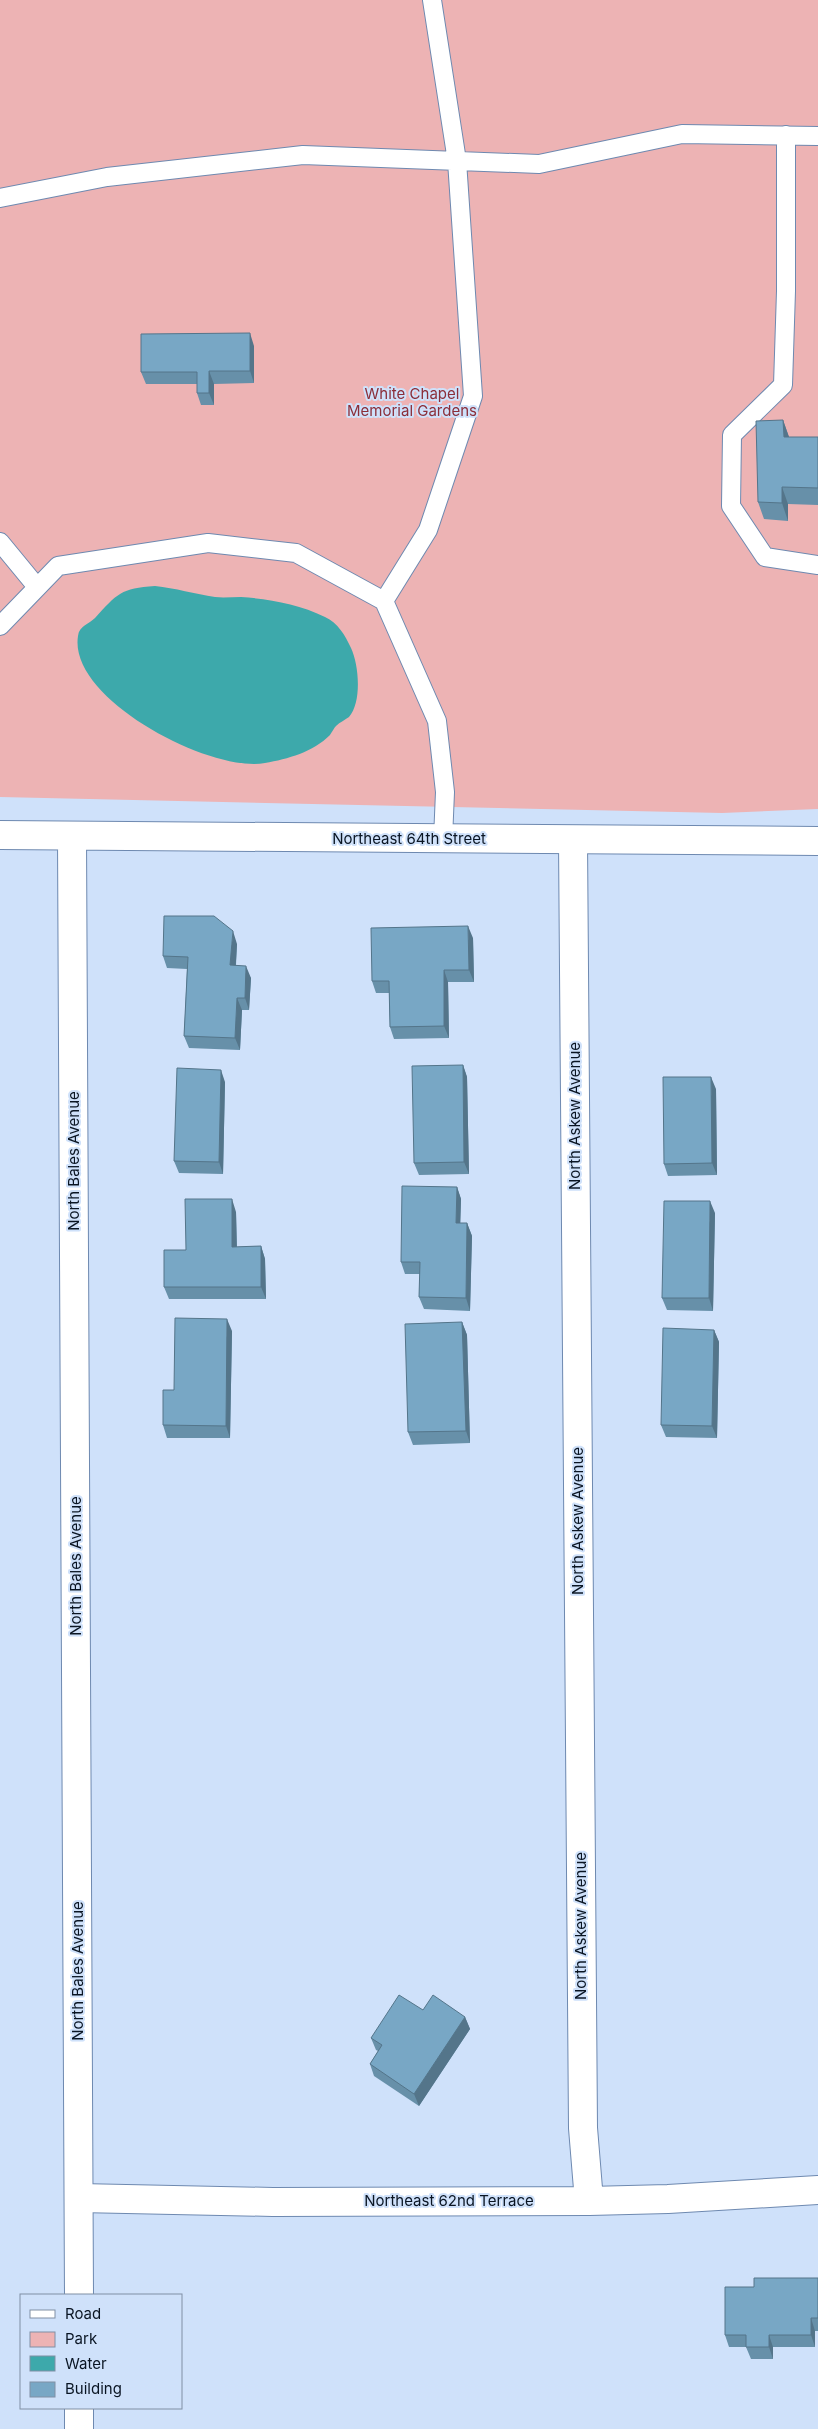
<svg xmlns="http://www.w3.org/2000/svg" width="818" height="2429" viewBox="0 0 818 2429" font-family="Inter,sans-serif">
  <rect width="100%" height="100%" fill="#cfe1fa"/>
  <path fill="#edb3b4" d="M0 0H818V809L722 813 0 797Z"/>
  <path fill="#3da9ab" d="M155 586C175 588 195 594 215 597 223 598 232 597 241 597 269 599 299 604 325 617 338 623 345 635 351 648 359 665 362 702 349 717 345 720 340 722 336 726 334 728 332 732 330 735 313 752 288 759 265 763 211 773 68 699 78 636 79 626 89 624 95 618 117 594 121 588 155 586Z"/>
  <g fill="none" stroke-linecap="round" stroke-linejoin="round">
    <defs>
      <path id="lane" d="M786 135V291L783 385 732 435 731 506 765 557 818 565
        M0 198 107 177 303 155 539 164 682 134 818 136
        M0 542 37 587
        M384 601 428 530 473 396 457 161 432 0
        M0 626 58 566 208 543 296 553 384 601 437 721 445 792 443 839"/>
      <path id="street" d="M573 840 583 2128 589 2201
        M79 2198 273 2202 589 2201 668 2199 818 2190"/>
      <path id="secondary" d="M0 835 818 841
        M72 837 79 2295
        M79 2429V2408"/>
    </defs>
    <use href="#lane" stroke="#6e89b0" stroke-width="20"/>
    <use href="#street" stroke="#6e89b0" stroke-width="30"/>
    <use href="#secondary" stroke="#6e89b0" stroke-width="30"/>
    <use href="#lane" stroke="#fff" stroke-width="18"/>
    <use href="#street" stroke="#fff" stroke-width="28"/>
    <use href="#secondary" stroke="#fff" stroke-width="28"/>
  </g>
  <path fill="#6790a9" d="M254 346V383L214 384V405H201L197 393V384H146L141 372Z
    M783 420 789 437H818V505L788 504V521L764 519 758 502Z
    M473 938 474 982H448L449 1038 394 1039 390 1027 389 993H376L372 981Z
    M237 944 236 965 251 978 249 1010H242L240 1050 189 1048 184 1036 187 969 167 968 163 956Z
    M463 1065 467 1077 469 1174 419 1175 414 1163Z
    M225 1082 223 1174 179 1173 174 1161Z
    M716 1089 717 1175 668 1176 664 1164Z
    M457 1187 461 1199 460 1223H467L472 1236 470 1311 424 1309 419 1297 420 1274H405L401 1262Z
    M236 1212 237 1247 261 1246 265 1259 266 1299H169L164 1287 186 1250Z
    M715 1213 713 1311 667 1310 662 1298Z
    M462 1322 467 1335 470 1443 413 1445 408 1432Z
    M714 1330 719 1342 717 1438 666 1437 661 1425Z
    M232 1331 230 1438H167L163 1425 174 1390Z
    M423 2010 465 2017 470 2029 419 2106 374 2076 370 2064 378 2051 376 2050 371 2038Z
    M818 2278V2331H815V2347H773V2359H751L746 2347H729L725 2335 754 2287Z"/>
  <path fill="#54758a" d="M250 333 254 346V383L250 371Z
    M209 371 214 384V405L209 393Z
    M783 420 789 437H784Z
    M782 487 788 504V521L782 503Z
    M468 926 473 938 474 982 469 970Z
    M233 931 237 944 235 977 230 965Z
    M246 966 251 978 249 1010 245 998Z
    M444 970 448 982 449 1038 444 1026Z
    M237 998 242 1010 240 1050 235 1038Z
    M463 1065 467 1077 469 1174 464 1162Z
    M221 1070 225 1082 223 1174 219 1162Z
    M711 1077 716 1089 717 1175 712 1163Z
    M457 1187 461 1199 460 1236 456 1223Z
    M232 1199 236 1212 237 1259 232 1247Z
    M710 1201 715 1213 713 1311 709 1298Z
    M467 1223 472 1236 470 1311 466 1298Z
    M261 1246 265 1259 266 1299 261 1287Z
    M227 1319 232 1331 230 1438 226 1426Z
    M462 1322 467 1335 470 1443 466 1431Z
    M714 1330 719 1342 717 1438 712 1426Z
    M465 2017 470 2029 419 2106 414 2094Z
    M811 2318 815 2331V2347L811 2335Z
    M769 2335 773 2347V2359L769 2347Z"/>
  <path fill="#78a7c5" stroke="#54758a" d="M250 333V371H209V393H197V372H141V334Z
    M783 420 784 437H818V488L782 487V503L758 502 756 421Z
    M164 916H214L233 931 230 965 246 966 245 998H237L235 1038 184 1036 188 957 163 956Z
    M468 926 469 970H444V1026L390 1027 389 981H372L371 928Z
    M463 1065 464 1162 414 1163 412 1066Z
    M177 1068 221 1070 219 1162 174 1161Z
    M663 1077H711L712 1163 664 1164Z
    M402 1186 457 1187 456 1223H467L466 1298 419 1297 420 1262H401Z
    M185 1199H232V1247L261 1246V1287H164V1250H186Z
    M664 1201H710L709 1298H662Z
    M175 1318 227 1319 226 1426 163 1425V1390H174Z
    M462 1322 466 1431 408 1432 405 1324Z
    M663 1328 714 1330 712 1426 661 1425Z
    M399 1995 423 2010 433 1995 465 2017 414 2094 370 2064 382 2045 371 2038Z
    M754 2278H818V2318H811V2335H769V2347H746V2335H725V2287H754Z"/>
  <g text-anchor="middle" stroke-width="4" stroke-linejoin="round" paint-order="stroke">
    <g font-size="15" fill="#8b2e39" stroke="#cfe1fa">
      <text x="412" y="399">White Chapel<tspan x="412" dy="17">Memorial Gardens</tspan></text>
    </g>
    <g font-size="15" fill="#0a1523" stroke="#cfe1fa">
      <text x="409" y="844">Northeast 64th Street</text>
      <text transform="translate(575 1116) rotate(-90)" y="5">North Askew Avenue</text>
      <text transform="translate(74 1161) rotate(-90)" y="5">North Bales Avenue</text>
      <text transform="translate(578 1521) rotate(-90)" y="5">North Askew Avenue</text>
      <text transform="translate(76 1566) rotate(-90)" y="5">North Bales Avenue</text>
      <text transform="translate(581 1926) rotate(-90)" y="5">North Askew Avenue</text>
      <text transform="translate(78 1971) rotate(-90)" y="5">North Bales Avenue</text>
      <text x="449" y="2206">Northeast 62nd Terrace</text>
    </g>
  </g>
  <rect x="20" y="2294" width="162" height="115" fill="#cfe1fa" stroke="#808fa4"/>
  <rect x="30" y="2310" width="25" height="8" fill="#ffffff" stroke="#808fa4"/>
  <text x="65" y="2319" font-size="15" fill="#0a1523">Road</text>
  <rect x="30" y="2332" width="25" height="15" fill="#edb3b4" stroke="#808fa4"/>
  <text x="65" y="2344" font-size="15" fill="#0a1523">Park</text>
  <rect x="30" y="2356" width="25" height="15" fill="#3da9ab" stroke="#808fa4"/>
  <text x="65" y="2369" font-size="15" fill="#0a1523">Water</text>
  <rect x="30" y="2382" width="25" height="15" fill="#78a7c5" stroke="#808fa4"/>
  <text x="65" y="2394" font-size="15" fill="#0a1523">Building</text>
</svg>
